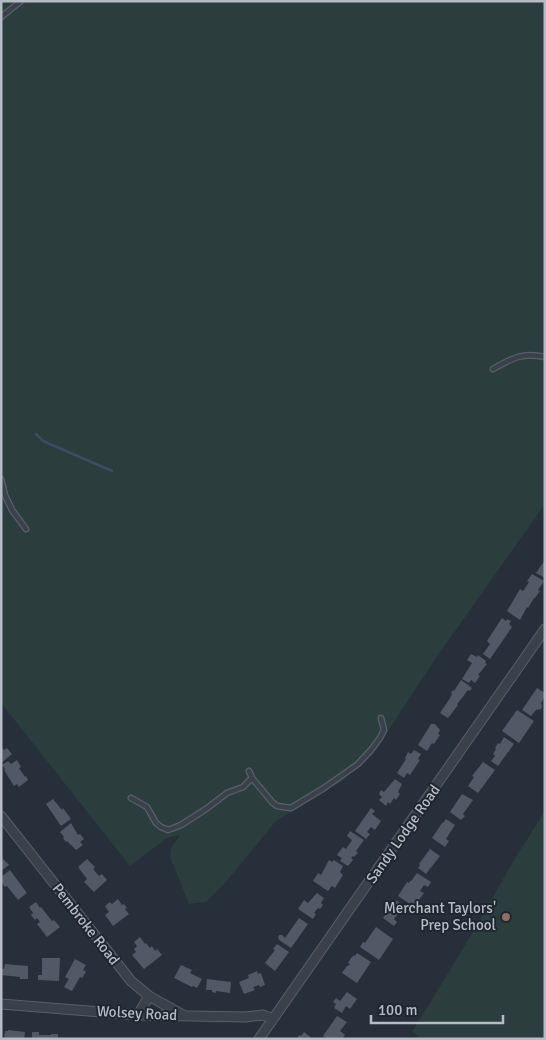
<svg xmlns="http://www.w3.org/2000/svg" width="546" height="1040" viewBox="0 0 546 1040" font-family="Signika,sans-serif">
  <rect width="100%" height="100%" fill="#262f3a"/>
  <path fill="#2b3d3d" d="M1 1H545V504L436 658 373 754 342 781 276 821 225 883 206 902 189 904 170 857 171 848 180 835 167 838 130 866 1 703Z
    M545 811V1039H423L412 1032 464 947 514 860Z"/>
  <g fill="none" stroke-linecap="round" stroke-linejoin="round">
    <path stroke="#3e4c61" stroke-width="2.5" d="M36 434 43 441 112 471"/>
  </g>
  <path fill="#505965" d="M545 560V578L536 573Z
    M532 574 544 581 538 590 540 591 535 598H534L528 608 527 607 520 620 507 611 520 589 523 591 529 582 527 581Z
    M502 618 506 621 507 619 511 621 509 624 512 627 490 659 483 654 490 644 487 641Z
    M471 654 477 657 478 655 486 661 485 663 487 664 478 675 480 676 475 683 471 680 469 683 462 679 472 663 467 660Z
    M461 680 472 688 470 691 468 690 462 698 457 704 458 705 448 718 440 713 450 698 452 694 451 693 453 690 454 691Z
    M537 688 545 693V696L541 703 542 706 541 709 536 710 531 716 522 710Z
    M517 710 534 721 519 743 502 731Z
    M431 724H435L440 730 438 734 440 735 434 744 432 743 427 751 418 745Z
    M504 737 514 744 498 766 491 761 495 756 493 754 496 749 495 748 498 743 500 744Z
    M1 747 4 750 7 748 12 754 1 763Z
    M414 750 421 754 418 759 420 760 410 775 407 773 404 778 397 773 406 759 405 758 408 752 411 754Z
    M17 760 21 767 19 768 25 777 26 776 28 780 19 787 17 784 14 786 4 770 5 769 2 765 8 761 11 764Z
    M483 762 495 770 478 793 468 786 474 777 472 776Z
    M395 779 402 784 398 792 400 794 396 800 394 798 390 804 388 802 386 806 379 800 382 797 379 794 381 790 384 792Z
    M462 794 473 800 463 814 465 816 461 820 450 812Z
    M53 799 62 810 63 808 71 819 61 826 46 804Z
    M371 808 375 811 372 814 381 821 375 830 371 827 367 832 370 834 366 839 355 831Z
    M446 819 455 825 446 839 449 841 445 847 432 838 442 823H443Z
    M71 823 78 835 80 834 84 839 80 842 83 845 76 850 67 841 66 842 63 838 64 837 60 832Z
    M350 831 364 840 356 851 358 853 354 857 353 856 351 858 353 860 348 866 340 861 342 858 337 855 343 847 346 849 352 840 347 836Z
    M430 849 440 856 426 874 418 868 420 865 419 864Z
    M1 857 9 865 1 871Z
    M87 859 95 867 93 869 99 876 102 874 107 880 94 892 84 882 87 879 78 867Z
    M329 860 332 862 334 860 343 866 340 872 343 875 335 888 332 886 328 891 313 881 318 873 321 875Z
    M10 870 27 893 18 900 7 886 5 887 1 882V877Z
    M417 873 431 882 428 887 424 885 420 891 424 893 415 905 411 902 410 904 398 896 407 882 409 883 410 881H411Z
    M317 893 324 898 321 903 323 905 320 909 318 908 314 913 316 914 313 919 298 909 304 900 308 903Z
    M118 899 122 905 124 904 127 908 125 909 129 914 113 926 105 915 109 912 105 906 110 902 112 904Z
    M396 900 404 906 394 919 397 922 394 926 383 918Z
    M36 902 40 908 41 907 52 921 54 920 60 927 47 937 37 924 40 922 37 918 35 920 31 915 33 913 29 907Z
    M299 918 308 924 291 948 279 940 278 937 279 935H282L285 938Z
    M376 927 393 939 379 960 360 947 363 942 365 943Z
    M140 937 145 944 146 943 150 948 152 946 155 951 157 949 162 955 144 969 132 955 136 952 134 949 137 946 134 942Z
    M277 944 289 952 275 971 265 963 275 950 273 949Z
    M357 953 371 962 357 983 342 973 347 966H348L350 964 348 963 351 958 354 955 355 956Z
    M42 958H60L59 981 38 980V975H42Z
    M75 959 86 965 83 970 86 972 82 978 80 977 72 991 64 987 69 979 65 977Z
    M5 964 28 966V979H20V977L1 975V969H4Z
    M181 965 192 970 190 973 202 979 197 988 193 986 192 987 174 978Z
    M257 971 258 974 261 973 265 985 260 987 259 985 253 987 255 990 244 994 239 982 249 978 248 975Z
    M207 979 231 982 230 993 216 991V993L212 992V990H206Z
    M347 992 357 999 350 1009 346 1006 342 1013 334 1008 336 1004 333 1002 336 998 340 1001Z
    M337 1016 347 1022 340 1031 345 1035 342 1039H327L323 1036Z
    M8 1030 25 1032 24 1039H4L5 1031H8Z
    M32 1032H39V1035H51V1034H58V1039H32Z
    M304 1032 313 1039H297L299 1035 301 1036Z"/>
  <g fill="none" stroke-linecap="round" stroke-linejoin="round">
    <defs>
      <path id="service" d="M1 17 21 1
        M493 369C512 358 523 352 545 357
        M1 479 5 495 12 510 26 529
        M249 771 252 778 272 802 277 806 291 808 324 788 358 764 371 750 380 738 384 730 381 718
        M131 798 147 807 156 823 161 827 168 830 181 825 206 809 227 793 243 787 252 778"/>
      <path id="minor" d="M1 816 131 981 149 996 185 1016
        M1 1004 138 1015 245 1017 263 1015 273 1019
        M138 1015 149 996
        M259 1039 545 629"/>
    </defs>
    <use href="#service" stroke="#585f69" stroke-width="7"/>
    <use href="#minor" stroke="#585f69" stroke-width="11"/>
    <use href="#service" stroke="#3a414b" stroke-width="4.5"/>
    <use href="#minor" stroke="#3a414b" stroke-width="9"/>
  </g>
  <circle fill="#8d6e63" stroke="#1f2630" stroke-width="2" cx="506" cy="917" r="5"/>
  <g text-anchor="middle" stroke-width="4" stroke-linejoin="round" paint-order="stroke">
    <g font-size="15" fill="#b6bcc6" stroke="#1f2630">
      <text transform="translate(403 834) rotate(-55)" y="5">Sandy Lodge Road</text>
      <text transform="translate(86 924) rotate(52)" y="5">Pembroke Road</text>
      <text transform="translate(137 1013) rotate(3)" y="5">Wolsey Road</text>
    </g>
    <g font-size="15" fill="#b6bcc6" stroke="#1f2630" text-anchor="end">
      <text x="496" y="913">Merchant Taylors'<tspan x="496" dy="17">Prep School</tspan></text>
    </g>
  </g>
  <rect width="546" height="1040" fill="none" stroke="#b6bcc6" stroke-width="5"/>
  <path d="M371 1015v8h132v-8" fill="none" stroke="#b6bcc6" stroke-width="2.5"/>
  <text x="378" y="1015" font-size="15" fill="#b6bcc6" stroke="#1f2630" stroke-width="4" paint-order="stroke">100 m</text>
</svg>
